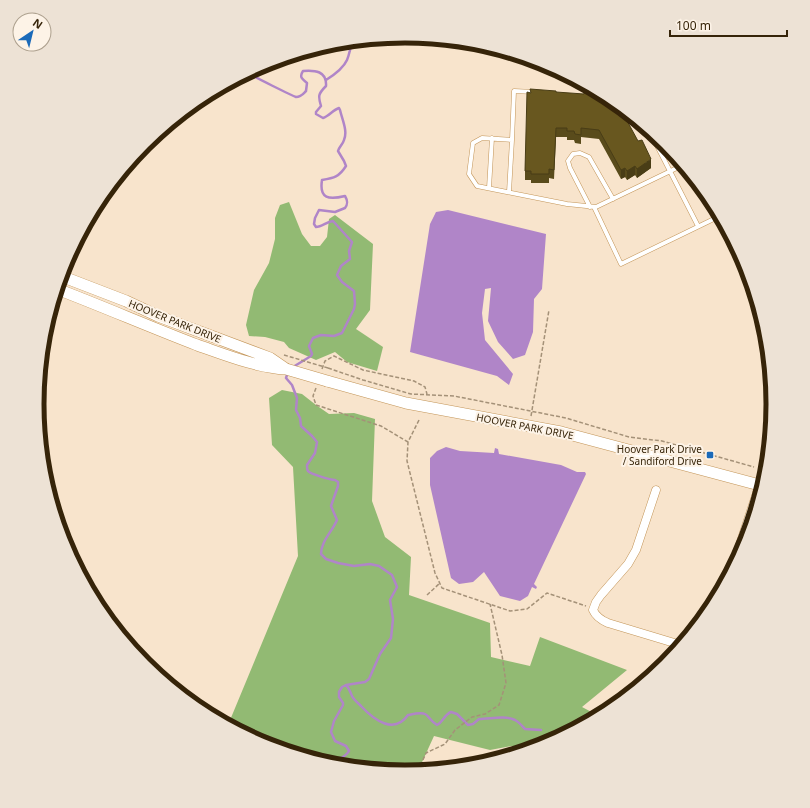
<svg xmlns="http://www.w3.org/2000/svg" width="810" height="808" viewBox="0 0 810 808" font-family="'Noto Sans',sans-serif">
  <rect width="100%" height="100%" fill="#f8e4cc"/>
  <path fill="#92ba73" d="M289 202 302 234 311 246H320L327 237 329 219 335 215 373 244 370 310 356 329 383 347 377 371 347 362 335 352 316 360 289 348 284 342 265 337 249 336 246 325 254 290 269 263 275 239V218L280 205Z
    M282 390 302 394 316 405 329 414 354 413 375 419 372 501 385 537 411 557 409 595 490 623 491 657 530 666 540 637 627 670 582 707 599 716 546 744 534 748 512 746 490 750 434 736 418 771 405 772 333 765 264 744 228 725 298 556 293 467 272 445 269 398Z"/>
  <path fill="#b085c8" d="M448 210 546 234 542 289 534 299 533 332 525 355 513 359 498 342 488 321 491 288 485 289 482 313 485 340 513 374 509 385 497 376 410 352 430 224 436 212Z
    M446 447 460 451 494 453 495 448 498 449 499 454 561 465 577 472H585L586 474 534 584 537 587 536 589 532 587 528 596 520 601 500 596 484 572 473 582 459 584 451 578 430 485V458L437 451Z"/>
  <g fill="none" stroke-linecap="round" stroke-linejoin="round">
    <path stroke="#b085c8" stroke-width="2.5" d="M248 73C252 76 293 96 296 97 301 97 303 94 306 91L307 83C302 79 299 77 303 71 315 70 327 71 326 86 318 94 318 96 321 106L316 112V114L323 118C329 116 333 110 339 108L340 110C342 119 348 131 344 140 343 144 339 147 338 151L344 161 346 166C339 177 334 178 322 180 319 199 329 200 345 196 348 201 348 204 345 208L335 212 319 210 315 218 314 224 316 227C322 227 326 222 333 221L352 242 349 251 350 259 341 266 337 275 342 282 354 291 355 304 354 309 342 333 334 336 321 335 313 338 309 346 312 354 311 356 293 367
      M326 80C334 75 343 69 347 60 350 53 350 47 353 41
      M288 372 286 378 292 385 297 398 296 410 300 418 301 426 312 436 317 442 315 453 307 465C307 466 307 470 308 471 310 474 331 480 335 480L338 482V486L331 506 337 520C332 532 321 541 321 554L326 559 338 563 354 566 370 564 379 566 392 575 397 587 390 600 393 619 391 638 380 654 369 679 365 682 346 685 342 687 339 692V697L343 703V705L334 721 331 732 335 741 346 746 349 751C345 758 337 759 331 764
      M346 685C350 689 350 692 352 696 354 700 358 703 361 706 374 720 394 735 408 715 413 714 421 712 425 714 429 716 430 721 437 725 443 722 444 715 451 712L457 714 468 725 473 724 479 719C491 719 504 715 515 720 519 722 522 726 525 729L541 730"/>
    <defs>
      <path id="lane" d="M650 132 698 226
        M512 140 514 91 534 92
        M489 188 492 138
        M509 192 512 140 482 138 473 143 469 174 477 186 567 204 596 207 683 165
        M590 207 570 168 568 161 573 154 580 153 589 157 613 199
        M594 207 621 264 720 216"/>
      <path id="street" d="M656 490 636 550 628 564 601 595 596 602 593 610C596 617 601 620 608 623L681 645
        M732 569 768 459"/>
      <path id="secondary" d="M61 276 126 301 158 316 270 358 286 369
        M57 289C104 307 150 327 197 345 226 355 255 367 286 369
        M327 381 406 403 561 432 763 486"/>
    </defs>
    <use href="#lane" stroke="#c39558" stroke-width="5"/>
    <use href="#street" stroke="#c39558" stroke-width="9"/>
    <use href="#secondary" stroke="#c39558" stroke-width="12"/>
    <path stroke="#a49178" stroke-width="1.5" stroke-dasharray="4 2" stroke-linecap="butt" d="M328 368 363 380 411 394 454 396 566 418 629 437 662 441 754 467
      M322 369 325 361 334 356 363 370 414 381 425 387 427 394
      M316 388 313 396 316 405 381 426 408 442
      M531 416 549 310
      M419 420 408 442 407 461 435 573 442 588 510 611 527 609 547 593 586 606
      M427 595 440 583
      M418 771 426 753 445 744 455 730 472 717 485 714 499 705 506 683 502 655 490 604"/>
    <use href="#lane" stroke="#fff" stroke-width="4"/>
    <use href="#street" stroke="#fff" stroke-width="8"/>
    <use href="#secondary" stroke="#fff" stroke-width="11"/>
    <defs>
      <path id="secondary-bridge" d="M286 369 327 381"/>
    </defs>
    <use href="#secondary-bridge" stroke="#c39558" stroke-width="12" stroke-linecap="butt"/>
    <path stroke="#a49178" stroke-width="1.5" stroke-dasharray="4 2" stroke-linecap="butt" d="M284 355 328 368"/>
    <use href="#secondary-bridge" stroke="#fff" stroke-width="11"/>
  </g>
  <path fill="#594b1b" d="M556 92 651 168 637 178 635 175 627 180 625 177 621 179 599 139 581 137V144L575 143 574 140H567V137H556L554 179 549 178V183H531V180H525V171L530 93Z"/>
  <path fill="#493d16" d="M651 159V168L637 178V169Z
    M635 166V175L627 180V171Z
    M625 168V177L621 179V170Z"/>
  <path fill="#68571f" stroke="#493d16" d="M530 89 556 91V92L584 94V91L597 92 610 98 619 106 638 141 642 140 651 159 637 169 635 166 627 171 625 168 621 170 599 130 581 128V135L575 134 574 131H567V128H556L554 170 549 169V174H531V171H525L527 92 531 93Z"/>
  <rect fill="#1b6ab9" stroke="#fdf3e7" stroke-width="1.5" x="706" y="451" width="8" height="8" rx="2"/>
  <g text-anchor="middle" stroke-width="4" stroke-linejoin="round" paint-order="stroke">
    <g font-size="10" fill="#362409" stroke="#fdf3e7">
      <text transform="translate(175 321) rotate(22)" y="4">HOOVER PARK DRIVE</text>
      <text transform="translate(525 426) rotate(11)" y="4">HOOVER PARK DRIVE</text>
    </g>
    <g font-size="10" fill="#362409" stroke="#fdf3e7" text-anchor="end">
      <text x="702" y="453">Hoover Park Drive<tspan x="702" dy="12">/ Sandiford Drive</tspan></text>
    </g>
  </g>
  <path d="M0 0H810V808H0ZM44 404a361 361 0 1 1 722 0a361 361 0 1 1-722 0Z" fill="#ede2d5" fill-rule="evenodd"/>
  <path fill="none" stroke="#362409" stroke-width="5" d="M44 404a361 361 0 1 1 722 0a361 361 0 1 1-722 0Z"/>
  <g transform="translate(32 32) rotate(35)"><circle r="19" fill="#fdf3e7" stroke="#ada08e"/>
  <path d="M0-3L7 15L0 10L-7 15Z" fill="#1b6ab9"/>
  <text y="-6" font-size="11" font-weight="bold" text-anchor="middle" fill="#362409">N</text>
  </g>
  <path d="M670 30v6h117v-6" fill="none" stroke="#362409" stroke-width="2"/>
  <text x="676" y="30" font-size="12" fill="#362409" stroke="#fdf3e7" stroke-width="3" paint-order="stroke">100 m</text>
</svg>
